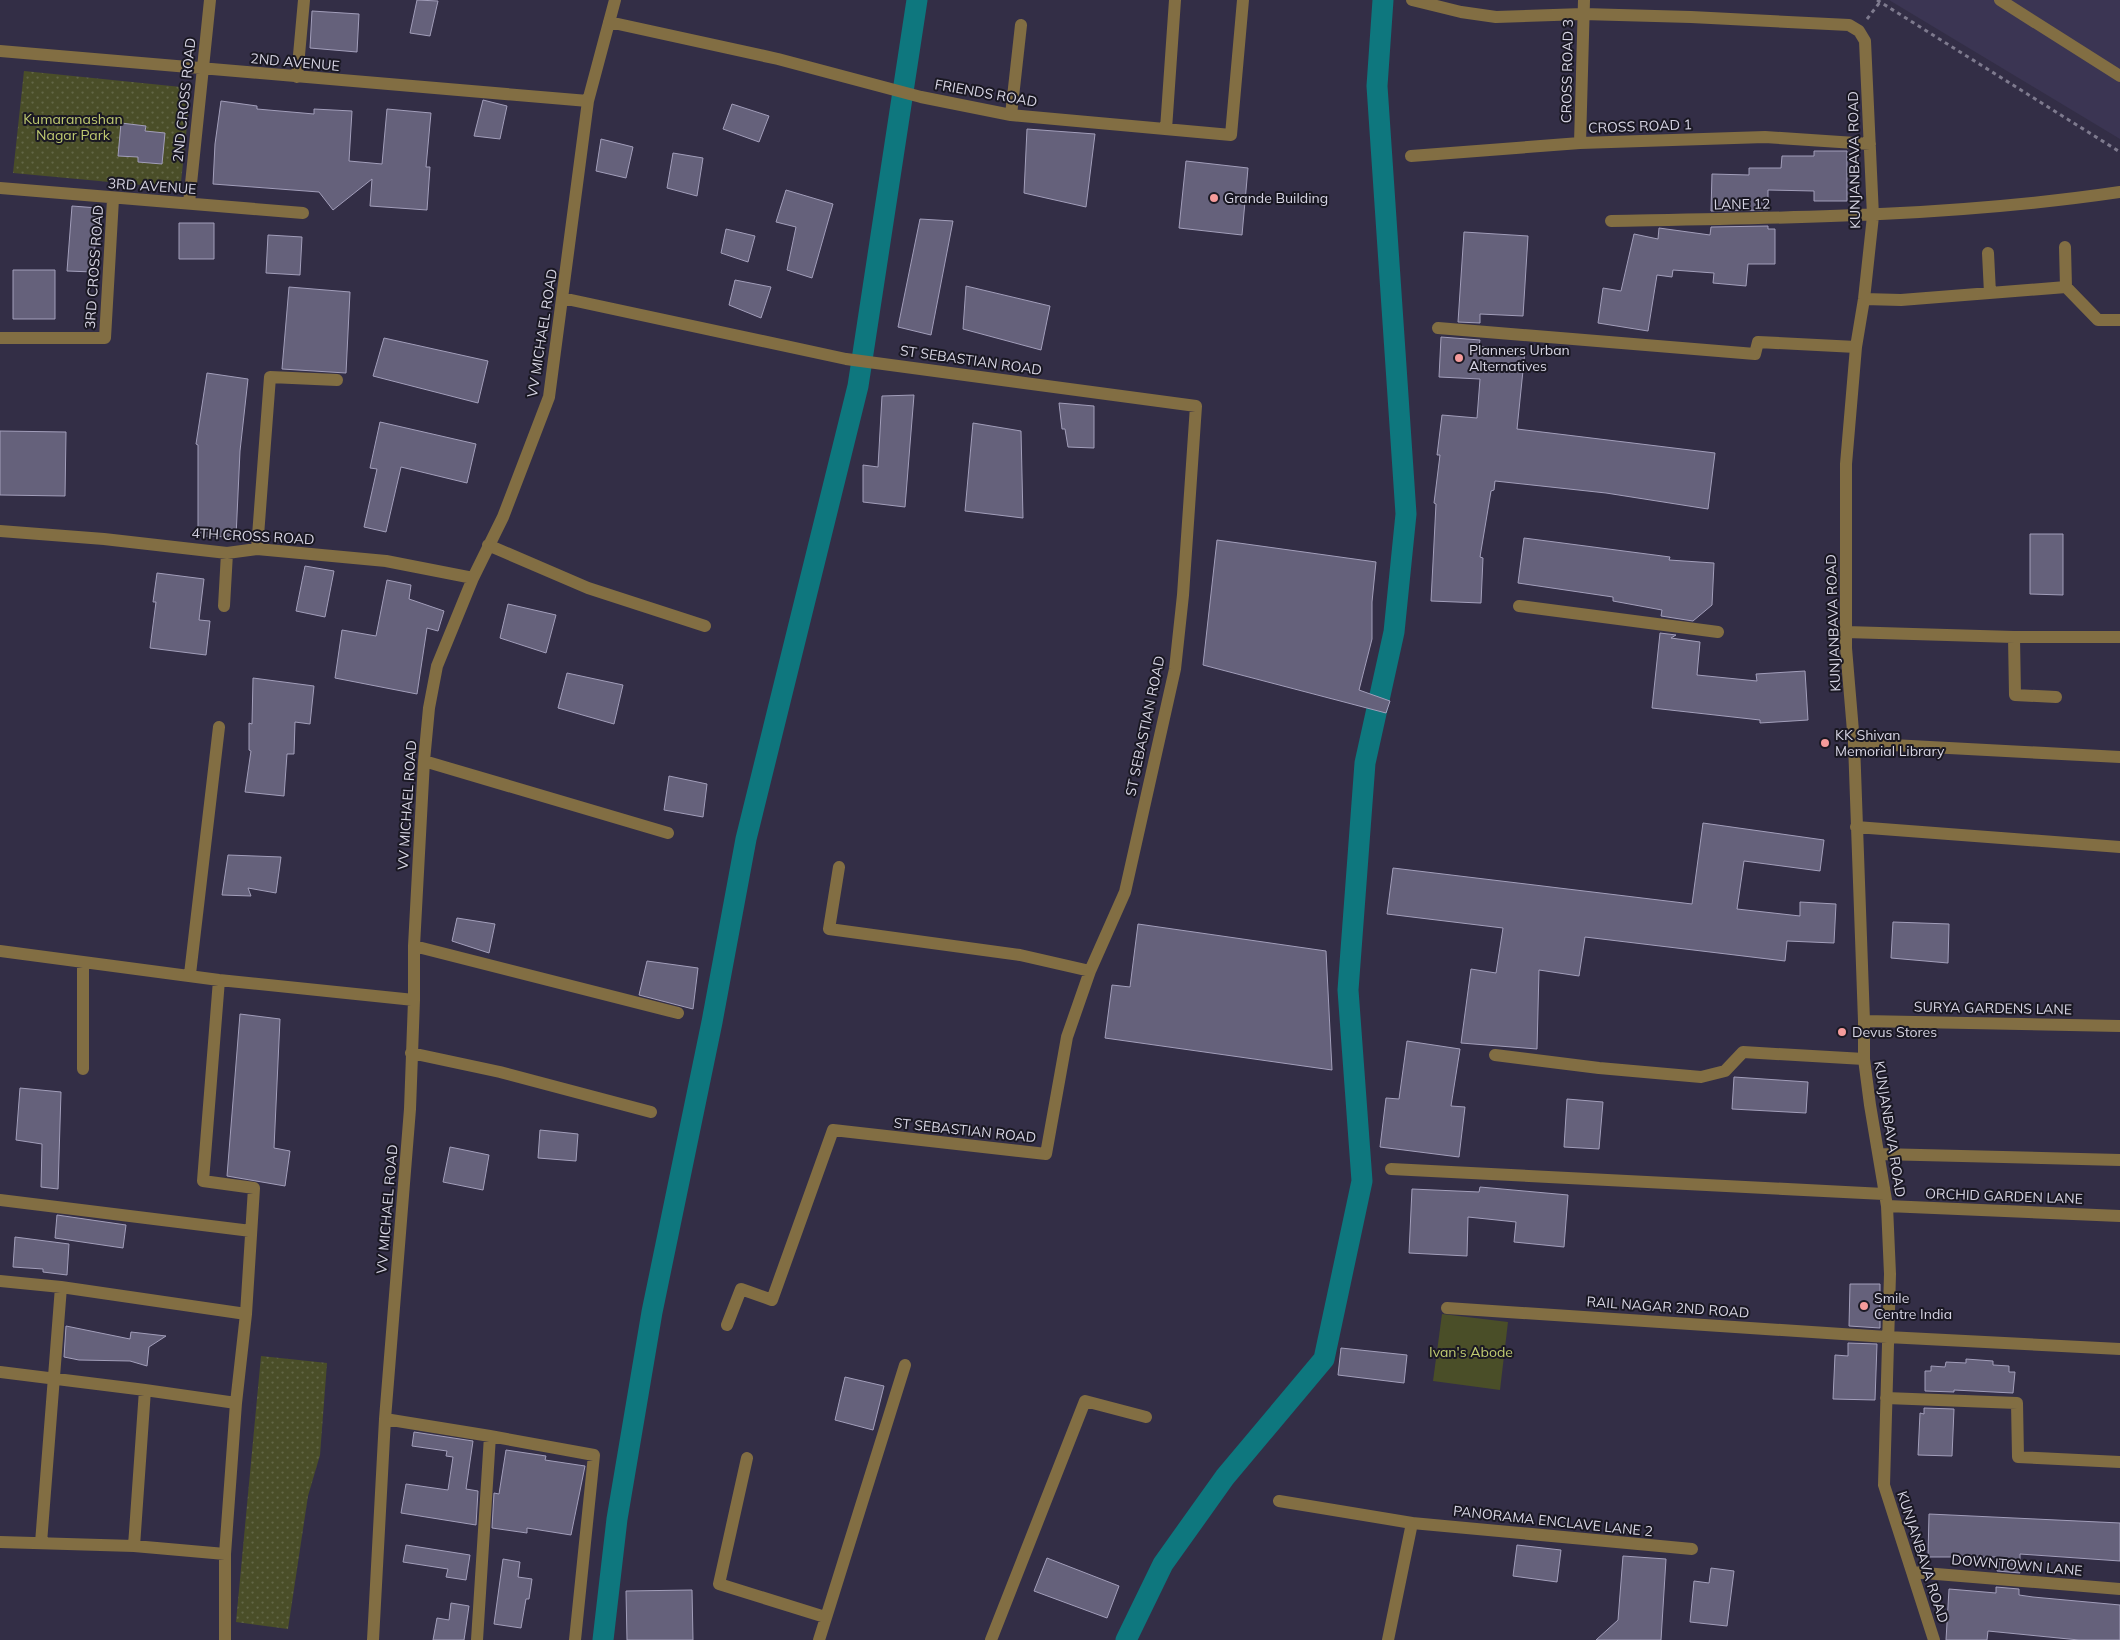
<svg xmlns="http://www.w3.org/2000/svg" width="2120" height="1640" viewBox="0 0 2120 1640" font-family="Mulish,sans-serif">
  <defs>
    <pattern id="park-dots" width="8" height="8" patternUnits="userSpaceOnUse" patternTransform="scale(1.25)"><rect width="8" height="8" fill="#4a4e28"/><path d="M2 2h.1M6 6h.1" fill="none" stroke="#636747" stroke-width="1.8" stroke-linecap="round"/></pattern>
  </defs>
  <rect width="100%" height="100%" fill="#332e46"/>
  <path fill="#3b3553" d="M1889 0H2120V139Z"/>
  <path fill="url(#park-dots)" d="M24 71 191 88 181 182 174 188 13 173Z
    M261 1356 327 1363 320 1455 308 1496 288 1629 236 1622Z"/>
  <path fill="#4a4e28" d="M1442 1314 1508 1322 1500 1390 1433 1381Z"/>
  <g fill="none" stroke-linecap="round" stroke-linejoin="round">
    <path stroke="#0e777e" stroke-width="21" d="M603 1640 617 1519 652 1312 712 1022 746 839 858 386 917 0
      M1126 1640 1163 1564 1225 1477 1324 1359 1362 1181 1348 990 1365 763 1394 632 1406 514 1377 86 1383 0"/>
  </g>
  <path fill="#65617b" stroke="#a29eba" d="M417 0 438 1 430 36 410 33Z
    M312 11 359 14 357 52 310 48Z
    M483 100 507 106 500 139 474 136Z
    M221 101 257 106V109L314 114V109L352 111 349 161 382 164 387 109 431 113 426 167H430L427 210 370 206 372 179 333 210 319 192 213 184 215 144Z
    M732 104 769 116 759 142 723 129Z
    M121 123 146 126 145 131 165 133 162 164 138 162V157L118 156Z
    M1027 129 1095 134 1086 207 1024 193Z
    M601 139 633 147 626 178 596 171Z
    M1814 151H1847V201H1814V191L1768 190V210L1711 211 1712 174 1749 175V168H1781L1782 156H1814Z
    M673 153 703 158 697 196 667 188Z
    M1186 161 1248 168 1242 235 1179 228Z
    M786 190 833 204 812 278 787 270 796 227 776 222Z
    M72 206 98 208 93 272 67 271Z
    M920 219 953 221 931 335 898 327Z
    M179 223H214V259H179Z
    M1768 226V229H1775V264H1748L1746 286 1713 283 1714 273 1673 270 1672 277 1657 275 1648 331 1598 323 1603 288 1621 291 1634 234 1658 239 1659 228 1710 235 1711 227Z
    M726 229 755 236 748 262 721 253Z
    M1464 232 1528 236 1523 316 1480 314V323L1458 322Z
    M268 235 302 237 300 275 266 273Z
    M13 270H55V319H13Z
    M735 280 771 287 761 318 729 305Z
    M966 286 1050 306 1041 350 963 329Z
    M289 287 350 292 346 373 282 369Z
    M1441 337 1480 340 1479 346 1525 351 1517 429 1715 453 1708 509 1606 493 1495 481 1494 490 1491 491 1480 557 1483 558 1481 603 1431 601 1436 504 1434 503 1440 455H1437L1442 415 1477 418 1480 379 1439 377Z
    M384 338 488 361 478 403 373 376Z
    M207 373 248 379 240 451 236 537 198 536V445L196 444Z
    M914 395 905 507 863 502V465L878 467 882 396Z
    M1059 403 1094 406V448L1068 447 1065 429H1062Z
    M380 422 476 444 467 483 401 467 386 532 364 527 377 469 370 468Z
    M973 423 1021 431 1023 518 965 511Z
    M0 431 66 432 65 496 0 495Z
    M2030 534H2063V595L2030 594Z
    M1524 538 1670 557 1669 560 1714 563 1712 605 1693 621 1661 616 1662 610 1613 601V597L1518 583Z
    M1217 540 1376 562 1372 602V639L1359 690 1390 701 1386 713 1203 665Z
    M305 566 334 571 325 617 296 611Z
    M157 573 204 579 199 620 210 621 206 655 150 648 156 602H153Z
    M387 580 411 585 409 599 444 611 438 631 427 628 417 694 335 678 342 630 376 636Z
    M508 604 556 615 546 653 500 638Z
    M1660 633 1676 635 1671 638 1700 642 1697 675 1757 681 1756 674 1805 671 1808 720 1760 723V720L1652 708Z
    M567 673 623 685 614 724 558 708Z
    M253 678 314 686 310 724 295 722 294 754H287L284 796 245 792 251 751 249 750V723L252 724Z
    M669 776 707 784 703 817 664 810Z
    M1703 823 1824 840 1820 871 1744 861 1737 909 1800 916V902L1836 904 1834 943 1787 941 1785 961 1585 937 1579 976 1539 970 1537 1049 1461 1043 1471 969 1496 973 1503 928 1387 914 1393 868 1692 904Z
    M228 855 281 857 276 893 248 888 251 896 222 895Z
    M457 918 495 924 489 953 452 941Z
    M1893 922 1949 924 1948 963 1891 958Z
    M1138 924 1326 951 1332 1070 1105 1038 1112 985 1130 987Z
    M647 961 698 968 693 1009 639 995Z
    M240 1014 280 1019 274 1148 290 1151 285 1186 227 1176Z
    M1407 1041 1460 1049 1451 1106 1465 1107 1459 1157 1380 1147 1386 1098 1399 1099Z
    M1734 1077 1808 1082 1806 1113 1732 1109Z
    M20 1088 61 1092 58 1189 41 1187 42 1144 16 1140Z
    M1567 1099 1603 1102 1599 1149 1564 1147Z
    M540 1130 578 1134 576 1161 538 1158Z
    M450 1147 489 1155 483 1190 443 1182Z
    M1480 1187 1568 1195 1564 1247 1514 1242 1516 1222 1468 1217 1467 1256 1409 1253 1412 1189 1479 1192Z
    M57 1215 126 1225 123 1248 55 1238Z
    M15 1237 69 1244 67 1275 43 1272V1269L13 1267Z
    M1850 1284H1880V1328L1849 1326Z
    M66 1326 130 1339 131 1332 166 1336 149 1347 147 1366 130 1361 79 1360 64 1357Z
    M1848 1343 1877 1344 1875 1400 1833 1399 1835 1355 1848 1356Z
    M1341 1348 1407 1355 1404 1383 1338 1375Z
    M1966 1359 1993 1361V1365L2009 1366V1372H2015L2013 1393 1954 1390V1392L1925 1391V1371H1931V1366L1945 1367 1946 1362 1966 1363Z
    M845 1377 884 1386 873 1430 835 1420Z
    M1924 1408 1954 1409 1952 1456 1918 1455 1920 1413 1924 1414Z
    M414 1432 473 1441 466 1489 478 1491 476 1525 401 1513 406 1484 448 1490 453 1457 446 1456 447 1451 412 1446Z
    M506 1450 546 1456 545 1460 585 1466 571 1535 527 1528V1533L492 1528 494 1493 499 1494Z
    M1929 1514 2120 1523V1561L2020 1554V1573L1997 1571V1557H1928Z
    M406 1545 470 1555 466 1580 446 1577 448 1569 403 1562Z
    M1517 1545 1561 1550 1557 1582 1513 1576Z
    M1623 1556 1666 1559 1661 1640H1596L1618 1620Z
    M1047 1558 1119 1586 1107 1618 1034 1591Z
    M503 1559 520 1562 518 1577 532 1579 529 1599H526L521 1628 494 1624Z
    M1711 1568 1734 1571 1727 1626 1690 1622 1694 1581 1709 1583Z
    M1996 1587 2019 1589V1595L2033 1597 2120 1605V1640H2079L1988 1631 1987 1640H1946L1949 1589 1996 1593Z
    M692 1590 693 1640H627L626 1591Z
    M451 1603 469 1606 464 1640H433L437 1618 449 1620Z"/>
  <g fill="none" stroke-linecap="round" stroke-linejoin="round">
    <path stroke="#7e7a8e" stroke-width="3" stroke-dasharray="4 4" stroke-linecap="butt" d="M1877 0 2120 152
      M1867 19 1880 2"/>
    <path stroke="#826e43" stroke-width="12" d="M1412 0 1461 12 1496 17 1583 14 1691 17 1849 25 1859 31 1865 41 1873 216 1864 299 1856 347 1846 464V648L1854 743 1864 1021V1059L1870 1105 1887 1206 1890 1274 1884 1485 1934 1640
      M2000 0 2120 76
      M609 22 778 59 921 97 1011 115 1231 135 1243 0
      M0 51 588 101
      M297 77 304 0
      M1011 115 1021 25
      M1166 129 1175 0
      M1580 143 1584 0
      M1411 156 1580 143 1765 137 1870 144
      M0 188 303 213
      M189 203 210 0
      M1611 221C1781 218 1951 217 2120 192
      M2065 247 2066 287
      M1988 253 1990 293
      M562 298 846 359 1196 406 1183 595 1175 669 1125 892 1090 971 1067 1037 1046 1154 833 1130 772 1300 741 1289 727 1325
      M1864 299 1901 300 2066 287 2098 320H2120
      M1438 328 1755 354 1758 342 1856 347
      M0 338H105L113 199
      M0 531 104 539 227 553 257 549 386 561 473 578
      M488 545 588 588 705 626
      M257 549 270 377 337 380
      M224 606 227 553
      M1519 606 1718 632
      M1846 632 2014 637H2120
      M2014 637 2015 695 2056 697
      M1854 743 2120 757
      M424 761 668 833
      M1856 827 2120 847
      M839 867 829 929 1020 955 1090 971
      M414 946 678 1013
      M0 951 219 980 414 1000
      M190 974 219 727
      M219 980 203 1181 254 1188 246 1314 236 1403 225 1554V1640
      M1864 1021 2120 1026
      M411 1053 500 1072 651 1112
      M1495 1055 1599 1068 1701 1077 1725 1071 1743 1052 1864 1059
      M83 1069V962
      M1879 1154 2120 1160
      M1391 1169 1884 1194
      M0 1200 251 1231
      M1887 1206 2120 1216
      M0 1281 61 1287 246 1314
      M1447 1308 1887 1337 2120 1349
      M0 1372 145 1390 236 1403
      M1886 1398 2017 1403 2018 1457 2120 1462
      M385 1419 490 1436 594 1455 575 1640
      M747 1458 719 1584 825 1617
      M1279 1501 1412 1523 1692 1549
      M0 1542 134 1546 225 1554
      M41 1543 61 1287
      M134 1546 145 1390
      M1912 1572 2120 1589
      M373 1640 385 1419 410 1109 414 1000V946L424 761 429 708 437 666 473 578 503 517 549 397 588 101 615 0
      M477 1640 490 1436
      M819 1640 905 1365
      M991 1640 1085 1401 1146 1417
      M1388 1640 1412 1523"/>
  </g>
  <g fill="#f59b9b" stroke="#1a1823" stroke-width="2">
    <circle cx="1214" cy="198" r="5"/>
    <circle cx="1459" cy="358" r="5"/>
    <circle cx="1825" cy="743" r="5"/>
    <circle cx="1842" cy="1032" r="5"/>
    <circle cx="1864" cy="1306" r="5"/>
  </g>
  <g text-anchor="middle" stroke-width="4" stroke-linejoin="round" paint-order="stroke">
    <g font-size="14" fill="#d7d5e4" stroke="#1a1823">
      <text transform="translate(295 62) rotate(5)" y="5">2ND AVENUE</text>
      <text transform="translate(1567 71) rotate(-89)" y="5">CROSS ROAD 3</text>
      <text transform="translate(986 93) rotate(10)" y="5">FRIENDS ROAD</text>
      <text transform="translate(184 100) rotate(-84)" y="5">2ND CROSS ROAD</text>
      <text transform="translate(1640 126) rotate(-2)" y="5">CROSS ROAD 1</text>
      <text transform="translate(1854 160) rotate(-91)" y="5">KUNJANBAVA ROAD</text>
      <text transform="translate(152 186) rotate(4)" y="5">3RD AVENUE</text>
      <text transform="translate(1742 204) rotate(-1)" y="5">LANE 12</text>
      <text transform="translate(94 267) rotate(-86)" y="5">3RD CROSS ROAD</text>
      <text transform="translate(542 333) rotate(-81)" y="5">VV MICHAEL ROAD</text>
      <text transform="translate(971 360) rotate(8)" y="5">ST SEBASTIAN ROAD</text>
      <text transform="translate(253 536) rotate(3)" y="5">4TH CROSS ROAD</text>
      <text transform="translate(1833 623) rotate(-92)" y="5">KUNJANBAVA ROAD</text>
      <text transform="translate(1145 726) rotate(-78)" y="5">ST SEBASTIAN ROAD</text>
      <text transform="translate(407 805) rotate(-86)" y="5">VV MICHAEL ROAD</text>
      <text transform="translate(1993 1008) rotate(1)" y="5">SURYA GARDENS LANE</text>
      <text transform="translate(1890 1129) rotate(81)" y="5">KUNJANBAVA ROAD</text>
      <text transform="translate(965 1130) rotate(6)" y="5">ST SEBASTIAN ROAD</text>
      <text transform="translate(2004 1196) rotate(2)" y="5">ORCHID GARDEN LANE</text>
      <text transform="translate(387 1209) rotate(-85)" y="5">VV MICHAEL ROAD</text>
      <text transform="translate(1668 1307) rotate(4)" y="5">RAIL NAGAR 2ND ROAD</text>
      <text transform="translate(1553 1521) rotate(6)" y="5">PANORAMA ENCLAVE LANE 2</text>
      <text transform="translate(1923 1557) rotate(72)" y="5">KUNJANBAVA ROAD</text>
      <text transform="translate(2017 1565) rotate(5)" y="5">DOWNTOWN LANE</text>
    </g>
    <g font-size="14" fill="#c0cb71" stroke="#1a1823">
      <text x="73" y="124">Kumaranashan<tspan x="73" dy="16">Nagar Park</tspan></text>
      <text x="1471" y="1357">Ivan's Abode</text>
    </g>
    <g font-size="14" fill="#d7d5e4" stroke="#1a1823" text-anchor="start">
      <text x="1224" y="203">Grande Building</text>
      <text x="1469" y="355">Planners Urban<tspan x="1469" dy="16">Alternatives</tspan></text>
      <text x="1835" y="740">KK Shivan<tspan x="1835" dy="16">Memorial Library</tspan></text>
      <text x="1852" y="1037">Devus Stores</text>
      <text x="1874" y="1303">Smile<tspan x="1874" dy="16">Centre India</tspan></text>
    </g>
  </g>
</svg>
